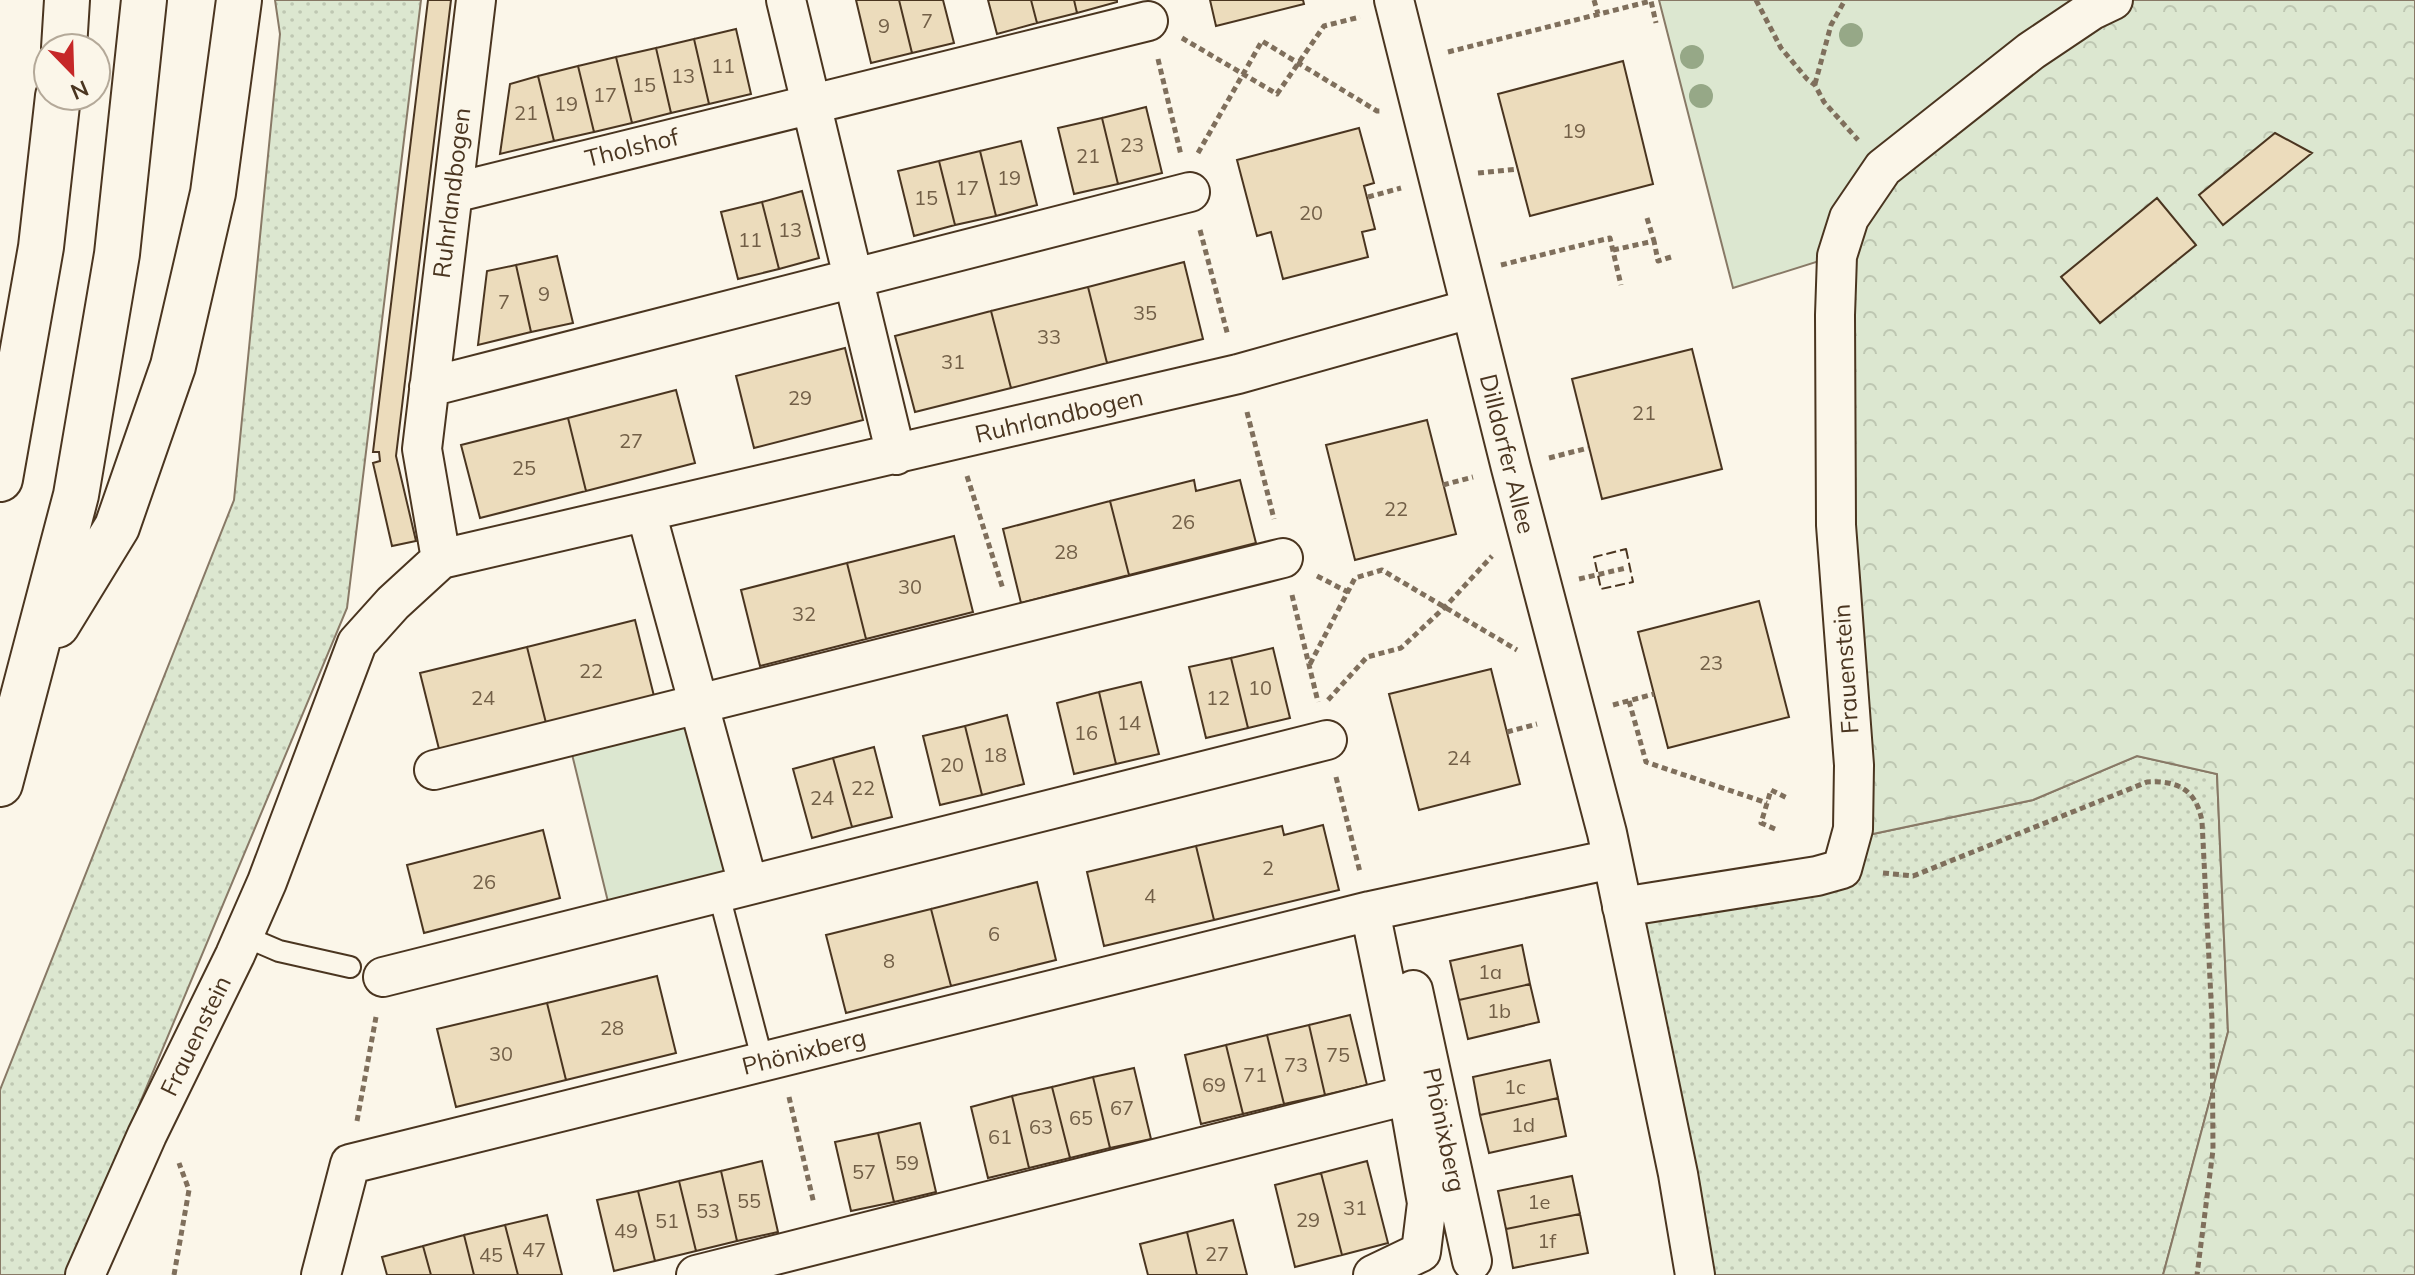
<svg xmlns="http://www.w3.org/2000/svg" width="2415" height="1275" viewBox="0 0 2415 1275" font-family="Mulish,sans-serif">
  <defs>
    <pattern id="grass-dots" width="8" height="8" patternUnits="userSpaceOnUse" patternTransform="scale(2)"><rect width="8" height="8" fill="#dce7d0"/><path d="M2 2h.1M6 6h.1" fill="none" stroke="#bec7b2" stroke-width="1.8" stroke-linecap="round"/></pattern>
    <pattern id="forest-crowns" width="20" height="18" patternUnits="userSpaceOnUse" patternTransform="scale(2)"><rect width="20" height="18" fill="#dce7d0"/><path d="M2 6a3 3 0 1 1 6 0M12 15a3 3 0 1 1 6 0" fill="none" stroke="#bec7b2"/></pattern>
  </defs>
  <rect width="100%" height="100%" fill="#fbf6e9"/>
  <path fill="url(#grass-dots)" stroke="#887966" stroke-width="2" d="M275 0H421L347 608 68 1275H0V1090L234 500 280 34Z
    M2137 756 2217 774 2228 1032 2163 1275H1700L1626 912 1821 880 1854 838 2033 800Z"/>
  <path fill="url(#forest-crowns)" stroke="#887966" stroke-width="2" d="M2131 0H2415V1275H2163L2228 1032 2217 774 2137 756 2033 800 1854 838 1841 524 1857 217 1889 175Z"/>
  <path fill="#dce7d0" stroke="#887966" stroke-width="2" d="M1659 0H2103L1936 115 1829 258 1733 288Z
    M697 714 738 882 611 914 570 746Z"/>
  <path fill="#ecdcbc" stroke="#4a3520" stroke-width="2" d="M428 0H451L396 456 416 541 392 546 373 463 380 461 379 452H373Z
    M856 0H899L912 53 871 63Z
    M899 0H943L954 43 912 53Z
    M988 0H1031L1037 23 997 34Z
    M1031 0H1074L1077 13 1037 23Z
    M1074 0H1117V2L1077 13Z
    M1210 0H1303L1304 4 1216 26Z
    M736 29 751 94 709 104 694 39Z
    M694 39 709 104 671 113 656 48Z
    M656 48 671 113 632 123 616 57Z
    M616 57 632 123 594 132 578 66Z
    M1623 61 1653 184 1530 216 1498 94Z
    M578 66 594 132 554 141 538 76Z
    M538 76 554 141 500 154 510 84Z
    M1146 107 1162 173 1118 184 1102 118Z
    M1102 118 1118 184 1074 194 1058 128Z
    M1359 128 1374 183 1364 186 1375 229 1362 232 1368 257 1283 279 1271 232 1257 236 1237 160Z
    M2275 133 2312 153 2223 225 2199 195Z
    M1021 141 1037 205 996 216 980 151Z
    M980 151 996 216 955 225 939 161Z
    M939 161 955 225 914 236 898 171Z
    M802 191 819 258 779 269 762 202Z
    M2157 198 2196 245 2100 323 2061 277Z
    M762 202 779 269 738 279 721 212Z
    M557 256 573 323 531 332 516 265Z
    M1184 262 1203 339 1107 363 1088 287Z
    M516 265 531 332 478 345 487 271Z
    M1088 287 1107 363 1011 388 991 311Z
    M991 311 1011 388 915 412 895 336Z
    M845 348 863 420 754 448 736 376Z
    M1692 349 1722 469 1602 499 1572 379Z
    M676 390 695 463 586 491 568 418Z
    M568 418 586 491 480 518 461 445Z
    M1427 420 1456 534 1355 560 1326 445Z
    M1194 480 1196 491 1240 480 1256 543 1129 575 1110 501Z
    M1110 501 1129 575 1021 603 1003 529Z
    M954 536 973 612 866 639 847 563Z
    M847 563 866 639 760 666 741 590Z
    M1759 601 1789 717 1668 748 1638 632Z
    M635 620 654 696 546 723 527 647Z
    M527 647 546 723 439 749 420 673Z
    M1273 648 1290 718 1248 728 1231 658Z
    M1231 658 1248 728 1206 738 1189 667Z
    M1491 669 1520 784 1419 810 1389 694Z
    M1141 682 1159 754 1116 764 1099 692Z
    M1099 692 1116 764 1074 774 1057 703Z
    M1007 715 1024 784 982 795 965 726Z
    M965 726 982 795 940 805 923 736Z
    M874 747 892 817 852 827 833 758Z
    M833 758 852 827 812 838 793 769Z
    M1323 825 1339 890 1214 920 1196 846 1282 826 1284 835Z
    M543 830 560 898 424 933 407 865Z
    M1196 846 1214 920 1104 946 1087 872Z
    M1037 882 1056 960 951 986 931 909Z
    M931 909 951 986 846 1013 826 935Z
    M1522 945 1530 984 1459 1000 1450 961Z
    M657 976 676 1053 566 1080 547 1003Z
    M1530 984 1539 1022 1468 1039 1459 1000Z
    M547 1003 566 1080 456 1107 437 1029Z
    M1350 1015 1367 1085 1325 1095 1309 1025Z
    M1309 1025 1325 1095 1284 1104 1267 1035Z
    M1267 1035 1284 1104 1243 1114 1226 1045Z
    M1226 1045 1243 1114 1201 1124 1185 1055Z
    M1550 1060 1558 1098 1480 1115 1473 1077Z
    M1134 1068 1151 1139 1110 1148 1093 1077Z
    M1093 1077 1110 1148 1070 1158 1052 1087Z
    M1052 1087 1070 1158 1029 1168 1012 1096Z
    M1012 1096 1029 1168 988 1178 971 1107Z
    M1558 1098 1566 1136 1489 1153 1480 1115Z
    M920 1123 936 1192 894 1202 878 1133Z
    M878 1133 894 1202 851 1211 835 1142Z
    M762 1161 778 1232 737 1241 721 1171Z
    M1367 1161 1388 1243 1342 1255 1321 1173Z
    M721 1171 737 1241 696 1251 679 1181Z
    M1321 1173 1342 1255 1295 1267 1275 1185Z
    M1572 1176 1580 1214 1506 1229 1498 1191Z
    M679 1181 696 1251 655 1261 638 1191Z
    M638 1191 655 1261 614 1271 597 1200Z
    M1580 1214 1588 1253 1513 1268 1506 1229Z
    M547 1215 562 1275H518L505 1225Z
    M1233 1220 1247 1275H1197L1187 1232Z
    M505 1225 518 1275H474L464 1235Z
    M1187 1232 1197 1275H1148L1140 1244Z
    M464 1235 474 1275H431L423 1246Z
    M423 1246 431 1275H387L382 1257Z"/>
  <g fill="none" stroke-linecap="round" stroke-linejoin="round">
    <defs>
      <path id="service" d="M718 891 763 1062
        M244 936 279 951 350 967"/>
      <path id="minor" d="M786 0 896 455
        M1394 0 1511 468 1607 833 1678 1174 1695 1275
        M453 193 1148 21
        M429 387 1190 192
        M646 512 748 884
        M441 559 422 449 476 0
        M434 770 1283 558
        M1622 907 1817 876 1842 869 1853 829 1854 765 1836 525 1835 315 1837 256 1849 218 1883 168 2031 51 2092 10 2113 0
        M1370 911 1408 1095 1427 1203 1421 1252 1373 1275
        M383 977 1327 740
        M1413 990 1472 1261
        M85 1275 147 1135 235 955 267 882 357 643 393 603 441 559 1238 374 1470 309
        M321 1275 350 1164 1370 911 1612 859
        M696 1275 1408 1095"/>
      <path id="motorway" d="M64 48 67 0
        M0 479 41 247 58 96
        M57 625 117 527 173 366 213 193 239 0
        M0 784 76 495 117 254 144 0"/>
    </defs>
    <use href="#service" stroke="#4a3520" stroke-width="24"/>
    <use href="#minor" stroke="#4a3520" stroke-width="42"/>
    <use href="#motorway" stroke="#4a3520" stroke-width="48"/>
    <path stroke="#7f6f5c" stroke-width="5" stroke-dasharray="6 4" stroke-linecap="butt" d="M1594 0 1598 14
      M1756 0 1781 48 1807 79 1815 85 1824 102 1858 140
      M1182 38 1277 94 1324 26 1360 17
      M1448 52 1651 1 1656 23
      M1158 59 1181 155
      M1815 84 1831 25 1845 0
      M1198 153 1262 41 1377 111H1383
      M1478 173 1518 169
      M1368 197 1401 188
      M1647 218 1654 241
      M1200 230 1228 336
      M1613 250 1654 241 1658 261 1671 257
      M1501 265 1610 238 1621 285
      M1247 412 1274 519
      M1549 458 1588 448
      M967 476 1003 589
      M1443 485 1473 477
      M1317 576 1348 592
      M1579 579 1626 568
      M1292 595 1318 702
      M1310 664 1355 578 1382 570 1517 650
      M1328 700 1367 657 1401 648 1445 607 1492 556
      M1629 701 1646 762 1767 803
      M1613 705 1654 694
      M1507 732 1537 724
      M1336 777 1360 872
      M1775 829 1761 823 1771 790 1787 798
      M1883 873 1913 876 2147 782C2178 780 2196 790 2202 821L2212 1019 2213 1150 2197 1275
      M789 1097 814 1204
      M357 1121 376 1017
      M174 1275 189 1190 179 1163"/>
    <use href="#service" stroke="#fbf6e9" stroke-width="20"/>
    <use href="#minor" stroke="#fbf6e9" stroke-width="38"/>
    <use href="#motorway" stroke="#fbf6e9" stroke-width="44"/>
    <path stroke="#4a3520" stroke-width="2" stroke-dasharray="10 4" stroke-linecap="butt" d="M1626 549 1633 582 1601 589 1594 557Z"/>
  </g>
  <g fill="#96a887">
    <circle cx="1851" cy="35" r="12"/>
    <circle cx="1692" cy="57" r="12"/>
    <circle cx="1701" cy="96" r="12"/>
  </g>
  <g text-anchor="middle" stroke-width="6" stroke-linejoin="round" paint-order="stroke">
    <g font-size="20" fill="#725f47">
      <text x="927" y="28">7</text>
      <text x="884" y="33">9</text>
      <text x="723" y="73">11</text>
      <text x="683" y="83">13</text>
      <text x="644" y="92">15</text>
      <text x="605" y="102">17</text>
      <text x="566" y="111">19</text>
      <text x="526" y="120">21</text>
      <text x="1574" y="138">19</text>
      <text x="1132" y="152">23</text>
      <text x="1088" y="163">21</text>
      <text x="1009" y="185">19</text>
      <text x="967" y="195">17</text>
      <text x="926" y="205">15</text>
      <text x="1311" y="220">20</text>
      <text x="790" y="237">13</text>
      <text x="750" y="247">11</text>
      <text x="544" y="301">9</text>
      <text x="504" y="309">7</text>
      <text x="1145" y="320">35</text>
      <text x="1049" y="344">33</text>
      <text x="953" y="369">31</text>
      <text x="800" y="405">29</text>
      <text x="1644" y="420">21</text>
      <text x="631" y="448">27</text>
      <text x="524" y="475">25</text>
      <text x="1396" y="516">22</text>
      <text x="1183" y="529">26</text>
      <text x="1066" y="559">28</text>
      <text x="910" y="594">30</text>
      <text x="804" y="621">32</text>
      <text x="1711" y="670">23</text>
      <text x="591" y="678">22</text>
      <text x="1260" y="695">10</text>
      <text x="483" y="705">24</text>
      <text x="1218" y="705">12</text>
      <text x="1129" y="730">14</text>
      <text x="1086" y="740">16</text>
      <text x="995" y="762">18</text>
      <text x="1459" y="765">24</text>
      <text x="952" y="772">20</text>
      <text x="863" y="795">22</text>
      <text x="822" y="805">24</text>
      <text x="1268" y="875">2</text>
      <text x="484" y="889">26</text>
      <text x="1150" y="903">4</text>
      <text x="994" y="941">6</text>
      <text x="889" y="968">8</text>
      <text x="1490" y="979">1a</text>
      <text x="1499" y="1018">1b</text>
      <text x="612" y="1035">28</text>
      <text x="501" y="1061">30</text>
      <text x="1338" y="1062">75</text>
      <text x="1296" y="1072">73</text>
      <text x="1255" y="1082">71</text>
      <text x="1214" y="1092">69</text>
      <text x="1515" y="1094">1c</text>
      <text x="1122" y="1115">67</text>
      <text x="1081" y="1125">65</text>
      <text x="1523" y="1132">1d</text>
      <text x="1041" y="1134">63</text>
      <text x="1000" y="1144">61</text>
      <text x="907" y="1170">59</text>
      <text x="864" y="1179">57</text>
      <text x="749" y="1208">55</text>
      <text x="1539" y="1209">1e</text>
      <text x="1355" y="1215">31</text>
      <text x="708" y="1218">53</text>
      <text x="1308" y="1227">29</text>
      <text x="667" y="1228">51</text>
      <text x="626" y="1238">49</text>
      <text x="1547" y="1248">1f</text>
      <text x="534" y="1257">47</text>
      <text x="1217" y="1261">27</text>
      <text x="491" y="1262">45</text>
    </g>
    <g font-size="24" fill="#4a3520" stroke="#fbf6e9">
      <text transform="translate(632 148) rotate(-14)" y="8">Tholshof</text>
      <text transform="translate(452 193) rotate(-83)" y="8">Ruhrlandbogen</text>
      <text transform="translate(1059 416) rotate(-13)" y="8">Ruhrlandbogen</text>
      <text transform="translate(1507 454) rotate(76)" y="8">Dilldorfer Allee</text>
      <text transform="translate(1846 669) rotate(-94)" y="8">Frauenstein</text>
      <text transform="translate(196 1036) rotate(-64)" y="8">Frauenstein</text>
      <text transform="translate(804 1052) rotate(-14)" y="8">Phönixberg</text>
      <text transform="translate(1444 1130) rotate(78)" y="8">Phönixberg</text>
    </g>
  </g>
  <g transform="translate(72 72) rotate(157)"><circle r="38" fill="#fbf6e9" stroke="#b4a999" stroke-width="2"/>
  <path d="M0-6L14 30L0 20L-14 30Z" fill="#c62828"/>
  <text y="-12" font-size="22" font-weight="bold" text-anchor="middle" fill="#4a3520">N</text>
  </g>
</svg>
